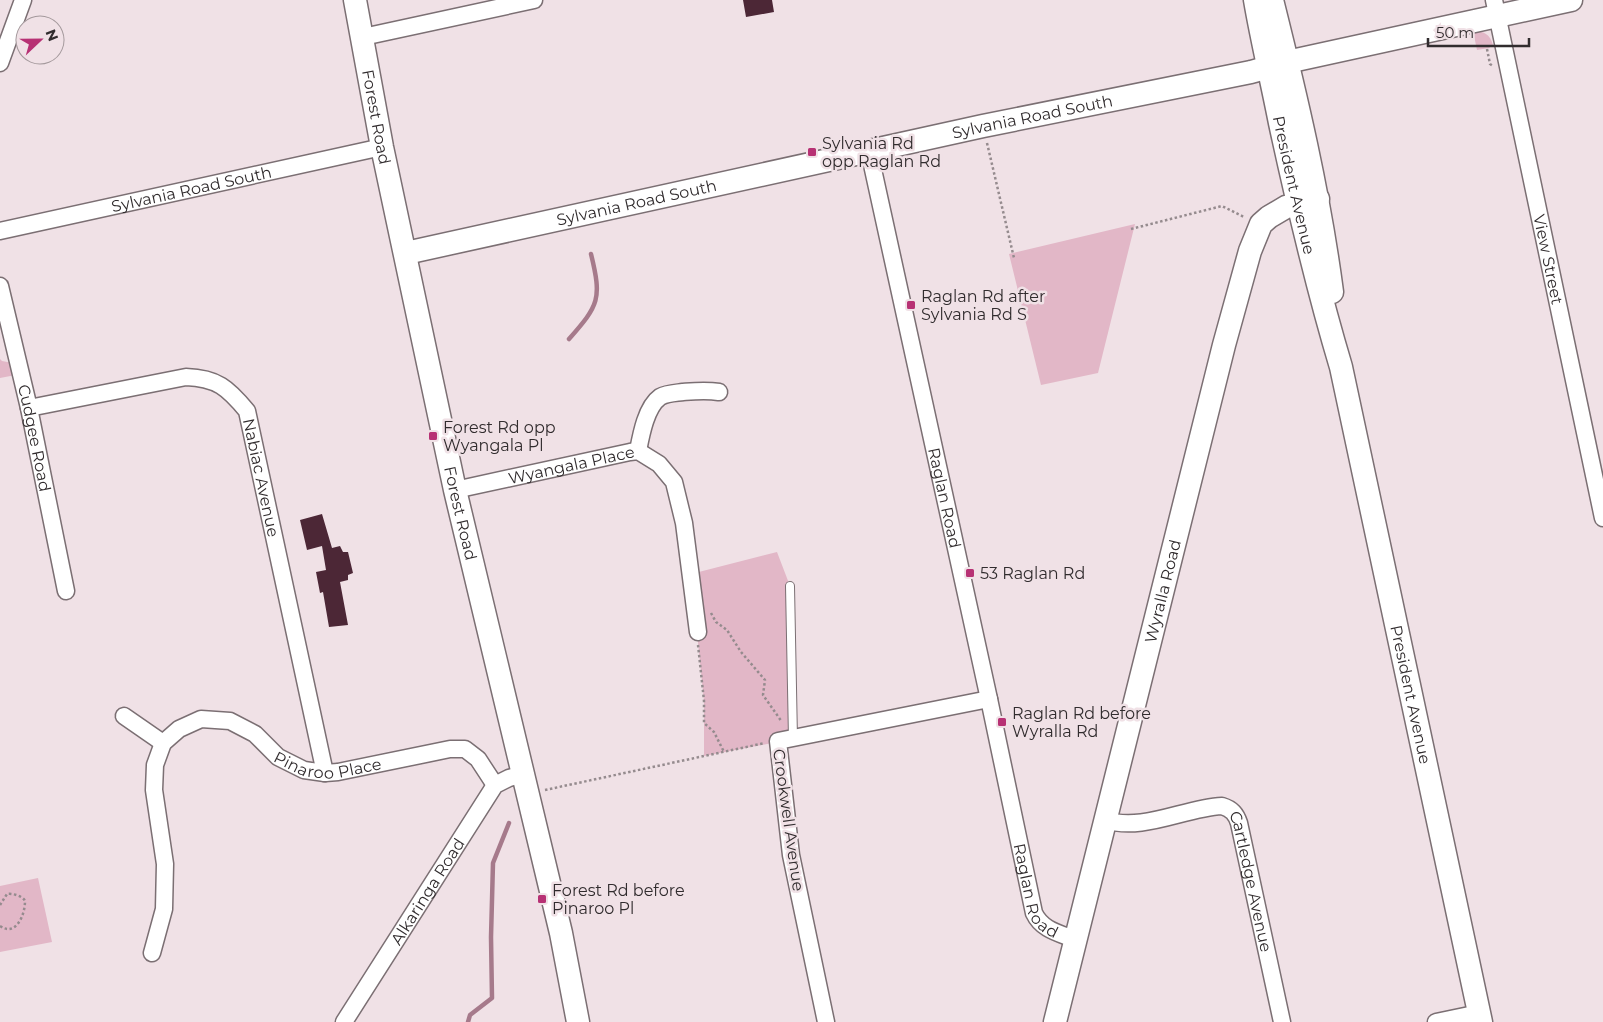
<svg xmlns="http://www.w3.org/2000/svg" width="1603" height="1022" viewBox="0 0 1603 1022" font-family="Montserrat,sans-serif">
  <rect width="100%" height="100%" fill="#f0e1e6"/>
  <path fill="#e2b7c7" d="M1473 31C1484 31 1490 34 1493 45L1489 48 1477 50Z
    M1135 224 1098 373 1041 385 1009 254Z
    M0 359 2 361 18 364 21 374 0 378Z
    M777 552 790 586 793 739 704 756V701L691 574Z
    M38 878 52 942 0 952V886Z"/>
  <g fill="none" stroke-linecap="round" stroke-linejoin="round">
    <path stroke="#a67a8b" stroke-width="4.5" d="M569 339C599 305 602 299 591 254
      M468 1022 470 1015 492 998 491 937 493 863 509 823"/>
  </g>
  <path fill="#4c2736" d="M743 0H772L774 12 746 17Z
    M322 514 332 548 340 546 343 552H348L353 573 348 575V580L340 582 348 625 329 627 323 592 320 593 316 572 326 570 322 546 307 550 300 520Z"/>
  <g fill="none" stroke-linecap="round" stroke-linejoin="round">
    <defs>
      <path id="lane" d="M790 586 793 739"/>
      <g id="street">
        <path id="s1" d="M1494 0 1603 518"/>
        <path d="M363 37 534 0"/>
        <path d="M0 63 23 0"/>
        <path id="s2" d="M869 151 989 699 1034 913C1042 930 1059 933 1076 940"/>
        <path id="s3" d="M0 231 382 147"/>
        <path id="s4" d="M0 286 29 408 66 591"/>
        <path id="s5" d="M29 408 186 377C217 378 228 388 247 411L325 773"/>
        <path d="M638 451C641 435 646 407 660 397 667 393 676 393 683 392 696 391 706 390 719 392"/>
        <path id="s6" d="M455 490 630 452 638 451 659 464 674 482 684 523 698 632"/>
        <path d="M124 716 163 743"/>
        <path id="s7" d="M1105 820C1143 832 1184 808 1222 806 1232 809 1236 814 1239 823L1282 1022"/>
        <path id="s8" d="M152 953 164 909 165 864 154 790 155 765 163 743 179 729 201 719 230 721 255 734 278 757 304 770 325 773 338 772 450 749H465L478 759 495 785"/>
        <path id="s9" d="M344 1022 495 785 509 778 523 774"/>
        <path d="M826 1022 791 855 778 741 989 699"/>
        <path d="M1436 1022 1479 1013"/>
      </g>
      <g id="secondary">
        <path id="s10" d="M355 0 382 147 455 490 561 933 578 1022"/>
        <path id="s11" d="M1255 0C1262 41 1272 82 1280 123 1298 206 1317 287 1341 367L1481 1022"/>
        <path d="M1272 0C1296 96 1319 193 1332 292"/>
        <path id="s12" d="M406 253 983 126 1251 72 1287 62 1571 0"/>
        <path id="s13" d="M1055 1022 1224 345 1250 251 1261 224 1269 217 1286 207 1318 199"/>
      </g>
    </defs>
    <use href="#lane" stroke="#7b6f73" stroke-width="10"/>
    <use href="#street" stroke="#7b6f73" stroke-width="19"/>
    <use href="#secondary" stroke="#7b6f73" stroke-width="25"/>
    <path stroke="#958b8e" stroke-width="2.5" stroke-dasharray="2.5 2.5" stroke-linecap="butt" d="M1487 49 1490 64 1493 66
      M987 143 1014 258
      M1131 229 1222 206 1244 217
      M711 613 716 622 727 630 741 652 765 680 763 695 782 722
      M698 645 704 701V723L714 732 724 752
      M545 790 765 743
      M0 905 7 894C12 893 23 896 25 901 25 915 16 937 0 926"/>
    <use href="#lane" stroke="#fff" stroke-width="8"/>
    <use href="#street" stroke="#fff" stroke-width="16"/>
    <use href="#secondary" stroke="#fff" stroke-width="22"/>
  </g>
  <g fill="#b73174" stroke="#f0e1e6" stroke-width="2">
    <rect x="807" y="147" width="10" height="10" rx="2.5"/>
    <rect x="906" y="300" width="10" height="10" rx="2.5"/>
    <rect x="428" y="431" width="10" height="10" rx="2.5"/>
    <rect x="965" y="568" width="10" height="10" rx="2.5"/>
    <rect x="997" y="717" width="10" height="10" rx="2.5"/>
    <rect x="537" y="894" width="10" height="10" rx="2.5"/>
  </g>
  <g text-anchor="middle" stroke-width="5" stroke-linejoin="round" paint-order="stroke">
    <g font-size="16" fill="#312c2e" stroke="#f0e1e6">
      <text dy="6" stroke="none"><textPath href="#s10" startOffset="119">Forest Road</textPath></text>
      <text dy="6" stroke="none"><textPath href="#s12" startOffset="641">Sylvania Road South</textPath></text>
      <text dy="6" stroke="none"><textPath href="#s11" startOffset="189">President Avenue</textPath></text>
      <text dy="6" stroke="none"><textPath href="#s3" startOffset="196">Sylvania Road South</textPath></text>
      <text dy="6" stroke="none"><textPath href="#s12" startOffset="236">Sylvania Road South</textPath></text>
      <text dy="6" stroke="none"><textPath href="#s1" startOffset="265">View Street</textPath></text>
      <text dy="6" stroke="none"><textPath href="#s4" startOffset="156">Cudgee Road</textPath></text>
      <text dy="6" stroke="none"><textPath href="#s6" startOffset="119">Wyangala Place</textPath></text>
      <text dy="6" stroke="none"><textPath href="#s5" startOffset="301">Nabiac Avenue</textPath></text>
      <text dy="6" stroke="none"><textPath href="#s2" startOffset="355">Raglan Road</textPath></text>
      <text dy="6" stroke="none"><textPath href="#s10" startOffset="524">Forest Road</textPath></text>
      <text dy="6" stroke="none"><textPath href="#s13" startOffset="444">Wyralla Road</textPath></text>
      <text dy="6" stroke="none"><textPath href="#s11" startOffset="712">President Avenue</textPath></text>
      <text dy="6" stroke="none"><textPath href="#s8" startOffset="401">Pinaroo Place</textPath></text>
      <text transform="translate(789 820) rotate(82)" y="6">Crookwell Avenue</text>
      <text dy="6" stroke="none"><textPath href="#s7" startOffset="204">Cartledge Avenue</textPath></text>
      <text dy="6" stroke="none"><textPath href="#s2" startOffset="760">Raglan Road</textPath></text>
      <text dy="6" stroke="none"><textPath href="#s9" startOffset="155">Alkaringa Road</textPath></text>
    </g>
    <g font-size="16" fill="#312c2e" stroke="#f0e1e6" text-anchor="start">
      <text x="822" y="149">Sylvania Rd<tspan x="822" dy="18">opp Raglan Rd</tspan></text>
      <text x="921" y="302">Raglan Rd after<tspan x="921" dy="18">Sylvania Rd S</tspan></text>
      <text x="443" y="433">Forest Rd opp<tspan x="443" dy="18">Wyangala Pl</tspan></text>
      <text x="980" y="579">53 Raglan Rd</text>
      <text x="1012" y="719">Raglan Rd before<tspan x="1012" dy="18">Wyralla Rd</tspan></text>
      <text x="552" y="896">Forest Rd before<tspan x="552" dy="18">Pinaroo Pl</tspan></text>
    </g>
  </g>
  <g transform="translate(40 40) rotate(68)"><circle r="24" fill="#f0e1e6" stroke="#a4999c"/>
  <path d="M0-4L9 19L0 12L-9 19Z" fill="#b73174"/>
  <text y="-8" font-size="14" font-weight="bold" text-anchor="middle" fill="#312c2e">N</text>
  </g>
  <path d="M1428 38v8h101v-8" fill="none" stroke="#312c2e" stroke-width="2.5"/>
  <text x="1436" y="38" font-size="15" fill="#312c2e" stroke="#f0e1e6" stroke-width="4" paint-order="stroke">50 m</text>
</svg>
